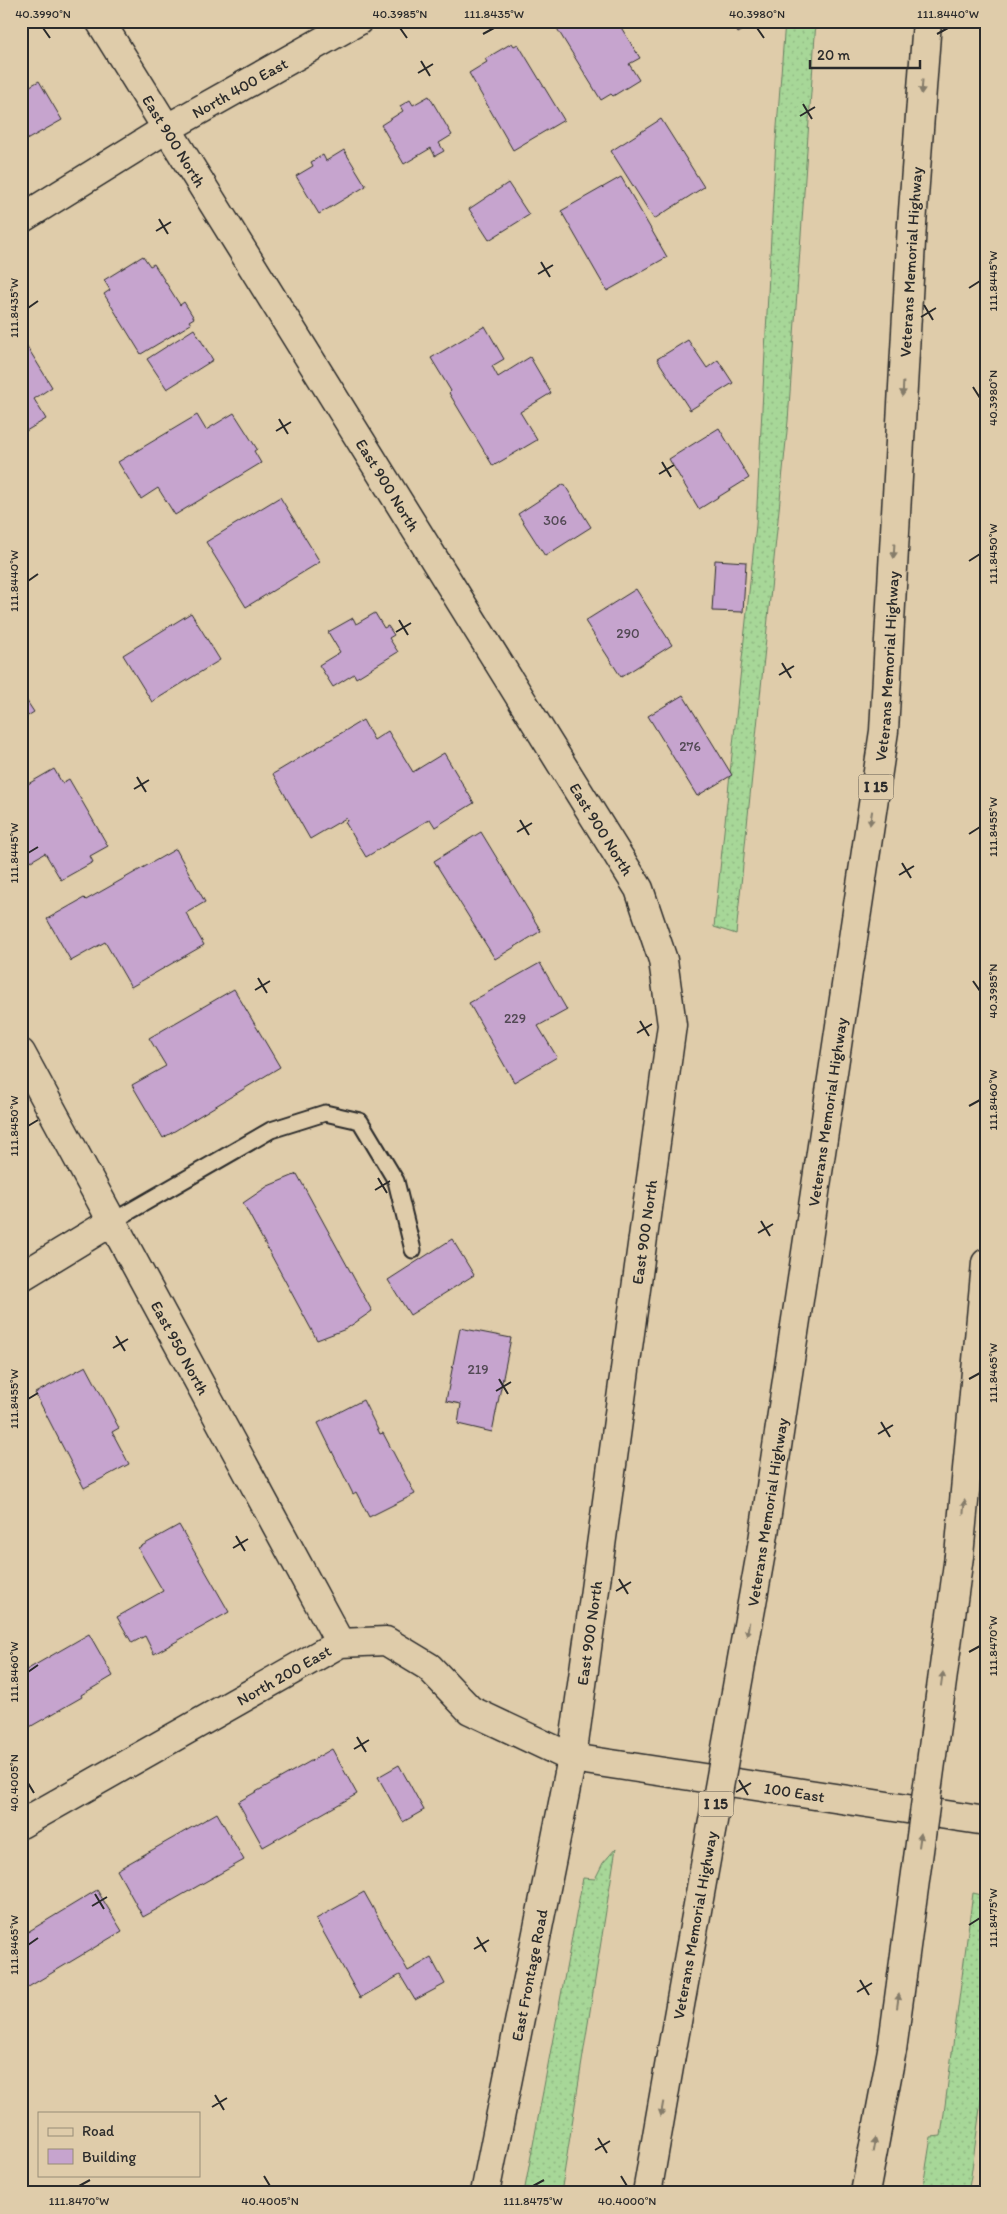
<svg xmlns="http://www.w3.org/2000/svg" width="1007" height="2214" viewBox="0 0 1007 2214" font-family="Itim,sans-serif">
  <defs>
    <pattern id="grass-dots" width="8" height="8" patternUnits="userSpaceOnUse" patternTransform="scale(1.25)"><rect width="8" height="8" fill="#a7d798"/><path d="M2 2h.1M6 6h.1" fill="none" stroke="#90b983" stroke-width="1.8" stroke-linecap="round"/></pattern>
  </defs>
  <rect width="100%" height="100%" fill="#dfccaa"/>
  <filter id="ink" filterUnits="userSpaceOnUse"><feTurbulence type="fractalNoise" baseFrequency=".02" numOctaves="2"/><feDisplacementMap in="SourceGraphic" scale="10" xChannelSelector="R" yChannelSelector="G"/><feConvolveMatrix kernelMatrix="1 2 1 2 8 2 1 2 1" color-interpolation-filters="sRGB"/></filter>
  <g filter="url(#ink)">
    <path fill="url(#grass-dots)" stroke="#698162" d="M785 21H816L788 421 736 934 714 927 756 525 776 140Z
      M616 1848 561 2193H524L583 1878 595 1879 603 1863Z
      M973 1893 986 1896V2063L971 2176 968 2193H922L931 2137 941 2136Z"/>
    <path fill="#c6a4ce" stroke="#2b2b2b" d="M617 21 640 58 629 64 639 80 613 96 611 94 601 100 553 22Z
      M731 21H759L738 33Z
      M512 43 514 46 518 44 564 120 513 150 469 73 487 62 485 59Z
      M39 81 62 120 21 143V86L23 90Z
      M429 96 452 135 439 143 444 151 435 156 431 148 404 164 381 125 403 111 400 106 410 100 413 105Z
      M661 119 704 187 654 219 611 151Z
      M344 150 366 186 319 214 296 176 313 166 311 162 323 155 326 161Z
      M621 177 667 257 607 291 561 211Z
      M508 183 529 215 489 240 469 209Z
      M143 256 150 266 154 264 180 305 184 302 194 318 189 321 191 324 141 354 104 294 110 290 104 280Z
      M485 326 504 359 492 366 498 377 530 357 551 393 520 412 537 440 493 466 449 393 451 391 431 358Z
      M194 329 213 360 167 389 147 359Z
      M23 340 52 387 34 399 46 419 21 434Z
      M688 340 707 368 718 360 733 383 690 410 657 359Z
      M234 413 257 449 254 451 261 463 175 515 158 488 141 499 118 462 197 415 206 430Z
      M719 428 749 478 699 509 669 459Z
      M564 484 591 527 545 556 518 514Z
      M280 497 320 562 246 607 206 542Z
      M715 560 746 562 743 612 712 611Z
      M636 589 672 645 621 677 585 621Z
      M191 613 220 660 152 702 123 655Z
      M375 613 384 628 388 626 394 635 389 638 398 652 356 678 354 674 333 687 319 665 340 652 328 632 353 618 356 624Z
      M21 692 34 712 21 720Z
      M683 695 732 775 697 796 648 716Z
      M363 720 374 740 388 731 413 772 444 753 474 803 435 827 430 819 366 857 345 822 347 821 346 818 310 839 273 774Z
      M54 769 62 783 69 779 108 846 90 856 93 862 61 880 45 853 31 861 21 845V788Z
      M481 832 541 931 495 959 434 861Z
      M176 849 205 902 186 913 204 945 131 987 105 942 71 961 47 919 84 898 86 900Z
      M540 963 567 1010 538 1026 557 1057 514 1082 469 1003Z
      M234 989 280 1067 163 1138 132 1085 166 1066 149 1038Z
      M297 1174 372 1311 346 1329 317 1340 243 1203 268 1186Z
      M452 1239 474 1275 410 1315 388 1280Z
      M460 1328 511 1338 492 1432 458 1424 461 1404 446 1401Z
      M86 1366 119 1428 112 1432 129 1464 84 1488 35 1393Z
      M363 1400 380 1434 383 1433 415 1494 369 1517 356 1492 353 1494 318 1423Z
      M179 1525 229 1612 154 1654 145 1636 132 1643 117 1617 163 1591 138 1548Z
      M89 1634 113 1676 81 1695 82 1697 21 1732V1673Z
      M332 1749 357 1794 263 1847 238 1802Z
      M399 1765 424 1810 403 1822 378 1777Z
      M217 1813 244 1860 143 1917 117 1870Z
      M97 1890 122 1931 25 1989 21 1984V1936Z
      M364 1892 408 1971 431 1958 445 1984 415 2000 400 1975 360 1998 316 1919Z"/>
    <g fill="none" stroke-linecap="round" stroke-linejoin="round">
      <defs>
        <path id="lane" d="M113 1221 271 1130 325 1113 360 1121 396 1181 413 1250"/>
        <g id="street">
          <path id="s1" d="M21 219 166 129 358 21"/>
          <path id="s2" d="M21 1053 340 1643"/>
          <path d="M21 1277 113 1221"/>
          <path id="s3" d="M21 1824 340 1643 386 1641 429 1667 470 1710 572 1758"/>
        </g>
        <g id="secondary">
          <path id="s4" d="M100 21 639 889 663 960 672 1025 572 1758 485 2193"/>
          <path id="s5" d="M572 1758 986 1821"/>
        </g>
        <g id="highway">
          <path id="s6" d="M762 1547 884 731 912 224 927 21"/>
          <path d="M959 1556 986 1263"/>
          <path d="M647 2193 670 2061"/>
          <path d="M865 2193 892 2050"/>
        </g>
      </defs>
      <use href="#lane" stroke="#2b2b2b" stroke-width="19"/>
      <use href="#street" stroke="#2b2b2b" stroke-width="31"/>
      <use href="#secondary" stroke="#2b2b2b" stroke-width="31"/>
      <use href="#highway" stroke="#2b2b2b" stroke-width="31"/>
      <use href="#lane" stroke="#dfccaa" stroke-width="15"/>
      <use href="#street" stroke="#dfccaa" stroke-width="28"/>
      <use href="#secondary" stroke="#dfccaa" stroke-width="28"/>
      <use href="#highway" stroke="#dfccaa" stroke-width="28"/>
      <defs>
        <g id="highway-bridge">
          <path d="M892 2050 959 1556"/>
          <path id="s7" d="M670 2061 762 1547"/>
        </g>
      </defs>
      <use href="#highway-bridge" stroke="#2b2b2b" stroke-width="31" stroke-linecap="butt"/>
      <use href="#highway-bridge" stroke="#dfccaa" stroke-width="28"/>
    </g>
    <defs><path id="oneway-solid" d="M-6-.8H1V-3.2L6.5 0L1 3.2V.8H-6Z" transform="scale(1.25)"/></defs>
    <g fill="#857c6a">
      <use href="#oneway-solid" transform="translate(922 87) rotate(94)"/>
      <use href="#oneway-solid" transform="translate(903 389) rotate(93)"/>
      <use href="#oneway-solid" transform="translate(894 551) rotate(93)"/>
      <use href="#oneway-solid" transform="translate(871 818) rotate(99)"/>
      <use href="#oneway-solid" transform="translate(964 1507) rotate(-85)"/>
      <use href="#oneway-solid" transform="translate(748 1629) rotate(100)"/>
      <use href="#oneway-solid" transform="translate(942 1679) rotate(-82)"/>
      <use href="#oneway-solid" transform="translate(920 1840) rotate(-82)"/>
      <use href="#oneway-solid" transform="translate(898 2001) rotate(-82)"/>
      <use href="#oneway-solid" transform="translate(662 2109) rotate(100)"/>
      <use href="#oneway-solid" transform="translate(874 2145) rotate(-80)"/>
    </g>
  </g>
  <path fill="none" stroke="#2b2b2b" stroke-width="2" d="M43 28 50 38M400 28 407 38M757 28 764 38M483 34 494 28M937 34 948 28M421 61 430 76M418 73 433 64M803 104 812 119M800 116 815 107M159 219 168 234M156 231 171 222M541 262 550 277M538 274 553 265M969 288 980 281M924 305 933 320M28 308 38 301M921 317 936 308M973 387 980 398M279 419 288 434M276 431 291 422M662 462 671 477M659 474 674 465M969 561 980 554M28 581 38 574M399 620 408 635M396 632 411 623M782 663 791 678M779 675 794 666M137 777 146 792M134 789 149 780M520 820 529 835M517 832 532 823M969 834 980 827M28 853 38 847M902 863 911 878M899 875 914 866M258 978 267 993M973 981 980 991M255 990 270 981M640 1021 649 1036M637 1033 652 1024M969 1106 980 1100M28 1126 38 1120M378 1178 387 1193M375 1190 390 1181M761 1221 770 1236M758 1233 773 1224M116 1336 125 1351M113 1348 128 1339M499 1379 508 1394M969 1379 980 1373M496 1391 511 1382M28 1399 38 1393M881 1422 890 1437M878 1434 893 1425M236 1536 245 1551M233 1548 248 1539M619 1579 628 1594M616 1591 631 1582M969 1652 980 1646M28 1672 38 1665M357 1737 366 1752M354 1749 369 1740M739 1780 748 1795M28 1783 34 1793M736 1792 751 1783M95 1894 104 1909M92 1906 107 1897M969 1925 980 1918M477 1937 486 1952M28 1945 38 1938M474 1949 489 1940M860 1980 869 1995M857 1992 872 1983M215 2095 224 2110M212 2107 227 2098M598 2138 607 2153M595 2150 610 2141M264 2176 270 2186M621 2176 627 2186M79 2186 90 2180M533 2186 544 2180"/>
  <g text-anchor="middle" stroke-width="4.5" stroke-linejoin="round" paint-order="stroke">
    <g font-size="14" fill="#524954">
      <text x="555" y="525">306</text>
      <text x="628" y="638">290</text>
      <text x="690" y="751">276</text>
      <text x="515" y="1023">229</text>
      <text x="478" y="1374">219</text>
    </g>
    <g fill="#dfccaa" stroke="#615b51" stroke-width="1">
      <rect x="858.5" y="774.5" width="35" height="25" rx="4"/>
      <rect x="698.5" y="1791.5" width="35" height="25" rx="4"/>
    </g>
    <g font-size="15" font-weight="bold" fill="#2b2b2b">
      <text x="876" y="792">I 15</text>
      <text x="716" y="1809">I 15</text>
    </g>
    <g font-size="16" fill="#2b2b2b" stroke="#dfccaa">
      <text dy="6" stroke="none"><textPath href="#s1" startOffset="255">North 400 East</textPath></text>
      <text dy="6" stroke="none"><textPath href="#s4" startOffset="141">East 900 North</textPath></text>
      <text dy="6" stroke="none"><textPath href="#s6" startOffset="1295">Veterans Memorial Highway</textPath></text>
      <text dy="6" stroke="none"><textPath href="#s4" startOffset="546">East 900 North</textPath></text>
      <text dy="6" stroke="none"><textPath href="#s6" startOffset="890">Veterans Memorial Highway</textPath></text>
      <text dy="6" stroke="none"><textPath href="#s4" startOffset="951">East 900 North</textPath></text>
      <text dy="6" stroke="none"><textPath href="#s6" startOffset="440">Veterans Memorial Highway</textPath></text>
      <text transform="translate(644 1232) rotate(-82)" y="6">East 900 North</text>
      <text dy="6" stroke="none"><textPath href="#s2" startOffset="335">East 950 North</textPath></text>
      <text transform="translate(767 1512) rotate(-81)" y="6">Veterans Memorial Highway</text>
      <text transform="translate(589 1633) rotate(-82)" y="6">East 900 North</text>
      <text dy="6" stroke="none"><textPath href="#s3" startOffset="302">North 200 East</textPath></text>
      <text dy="6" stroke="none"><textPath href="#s5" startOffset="225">100 East</textPath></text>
      <text dy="6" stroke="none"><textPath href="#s7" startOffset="138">Veterans Memorial Highway</textPath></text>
      <text transform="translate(529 1975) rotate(-79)" y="6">East Frontage Road</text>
    </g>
  </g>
  <rect width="1007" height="2214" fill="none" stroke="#dfccaa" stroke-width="55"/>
  <rect x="38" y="2112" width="162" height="65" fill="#dfccaa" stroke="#978c77"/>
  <rect x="48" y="2128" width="25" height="8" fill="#dfccaa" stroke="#978c77"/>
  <text x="82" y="2136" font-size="15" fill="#2b2b2b">Road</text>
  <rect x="48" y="2149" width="25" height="15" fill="#c6a4ce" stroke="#978c77"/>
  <text x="82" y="2162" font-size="15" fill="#2b2b2b">Building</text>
  <path d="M810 60v8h110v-8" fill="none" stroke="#2b2b2b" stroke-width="2.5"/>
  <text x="817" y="60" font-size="15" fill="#2b2b2b" stroke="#dfccaa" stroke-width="4" paint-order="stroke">20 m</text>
  <rect x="28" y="28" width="952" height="2158" fill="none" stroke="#2b2b2b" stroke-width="2"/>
  <g font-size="12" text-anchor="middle" fill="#2b2b2b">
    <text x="43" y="18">40.3990°N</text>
    <text x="400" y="18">40.3985°N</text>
    <text x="494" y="18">111.8435°W</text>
    <text x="757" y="18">40.3980°N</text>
    <text x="948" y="18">111.8440°W</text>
    <text transform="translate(993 281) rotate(-90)" y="4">111.8445°W</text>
    <text transform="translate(14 308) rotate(-90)" y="4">111.8435°W</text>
    <text transform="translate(993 398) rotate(-90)" y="4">40.3980°N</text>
    <text transform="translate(993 554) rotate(-90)" y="4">111.8450°W</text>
    <text transform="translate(14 581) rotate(-90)" y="4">111.8440°W</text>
    <text transform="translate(993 827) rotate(-90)" y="4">111.8455°W</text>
    <text transform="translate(14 853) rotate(-90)" y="4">111.8445°W</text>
    <text transform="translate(993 991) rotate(-90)" y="4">40.3985°N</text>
    <text transform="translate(993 1100) rotate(-90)" y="4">111.8460°W</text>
    <text transform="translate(14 1126) rotate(-90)" y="4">111.8450°W</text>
    <text transform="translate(993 1373) rotate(-90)" y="4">111.8465°W</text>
    <text transform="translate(14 1399) rotate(-90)" y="4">111.8455°W</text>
    <text transform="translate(993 1646) rotate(-90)" y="4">111.8470°W</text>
    <text transform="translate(14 1672) rotate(-90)" y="4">111.8460°W</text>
    <text transform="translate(14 1783) rotate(-90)" y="4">40.4005°N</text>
    <text transform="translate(993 1918) rotate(-90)" y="4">111.8475°W</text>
    <text transform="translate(14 1945) rotate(-90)" y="4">111.8465°W</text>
    <text x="79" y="2205">111.8470°W</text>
    <text x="270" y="2205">40.4005°N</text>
    <text x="533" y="2205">111.8475°W</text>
    <text x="627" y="2205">40.4000°N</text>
  </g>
</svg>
